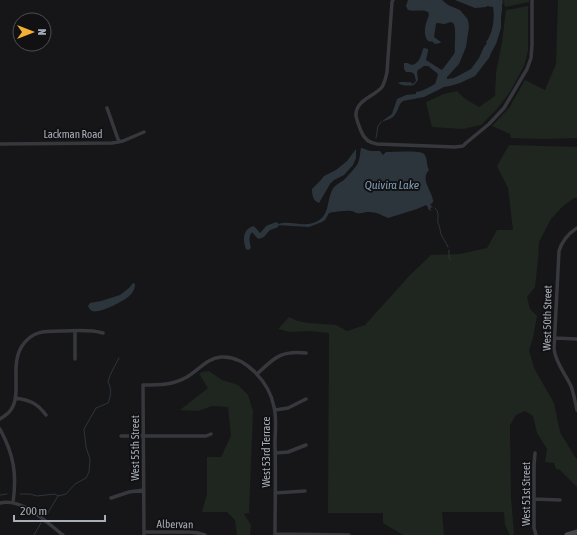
<svg xmlns="http://www.w3.org/2000/svg" width="577" height="535" viewBox="0 0 577 535" font-family="'Asap Condensed',sans-serif">
  <rect width="100%" height="100%" fill="#161618"/>
  <path fill="#1e261f" d="M503 0H529V2L505 7Z
    M558 0H577V138L543 139 511 138 510 134 492 126 509 108 525 80 545 90 556 64Z
    M528 6V51L524 66 510 92 497 109 481 125 463 129 432 127 426 102 444 94 457 91 464 98 479 107 495 96 496 73 502 42 506 10Z
    M509 145 577 147V198H574L562 207 551 219 539 242 538 260 535 287 527 297 530 309 537 316 533 338 529 350 534 368 554 403 560 432 575 457 577 459V487L560 470 556 469 554 463 545 462 547 449 537 433 533 416 525 411 516 415 510 425 511 498 514 533 513 535H510L505 525 504 512H442L444 535H403L383 523V513H328L329 333 310 331 290 332 278 329 289 317 298 321 308 323 336 325 347 331 365 325 410 275 431 255 460 254 487 248 497 230H513L508 188 497 166Z
    M209 371 222 380 238 385 248 395 253 411 249 513 244 514 251 525 250 535H237L235 520 227 512H202L207 494V457H221L231 436 228 407 212 406 198 411 180 410 208 388 199 374 202 372Z"/>
  <path fill="#2c353c" d="M408 0H442L448 5 460 10 465 16 468 20 469 27 466 47 459 64 447 77V79L454 78 471 69 479 58 484 47 487 43 486 42C493 34 495 17 493 7L487 6 486 7 475 8 455 0H502L503 2 502 5V10L501 17V28L498 38 496 44 491 53 489 58 475 76 460 83 450 86 444 87 424 97 403 101C398 105 399 109 396 113 393 119 387 120 381 122L392 114 397 99 406 95 416 94V92C424 91 429 87 435 84L438 75 437 73 428 66H424L418 70 417 72 418 80 414 85C408 86 402 86 398 83 402 81 406 83 410 82L413 84 416 81C414 73 415 72 406 72L404 69V63H407L412 65C420 63 421 55 423 49L424 48 428 49V51L426 60 440 69 442 70 454 54 455 51C454 46 457 26 453 23 450 21 447 24 444 24 442 24 440 23 437 23L436 24 434 37 441 42 440 43 435 44 433 42 428 41C422 35 426 22 429 15L428 12C422 9 414 12 408 10L406 6Z
    M361 148H362L370 151H380L383 155 386 152H388C395 152 420 150 424 154 428 158 426 165 429 170 420 179 431 189 433 200V202L430 205 433 207 430 208 431 210V211L428 209V207L426 205 417 209 388 218C379 214 377 212 367 212 363 212 361 214 357 213 355 213 354 211 351 211 349 210 332 212 329 213L325 220 322 222 309 227 276 225C287 219 301 227 313 223 332 217 325 200 334 187 337 184 341 182 344 180 346 178 357 166 358 163 360 158 360 153 361 148Z
    M356 149V158L353 165 344 175 334 180 330 184 319 203C313 201 312 195 312 189L320 181 324 176 336 170 347 161Z
    M133 283 135 284C135 287 134 290 132 293 128 300 99 314 92 311 90 310 89 308 88 306L90 303 101 301 120 295 129 288Z"/>
  <g fill="none" stroke-linecap="round" stroke-linejoin="round">
    <path stroke="#2c353c" stroke-width="1" d="M376 138 378 126 381 122
      M435 208C440 212 437 217 438 223 440 227 440 230 441 234 443 239 446 242 448 247
      M449 250V258L451 260
      M20 494H30L37 496 55 494 58 496 66 494 75 484 86 478 89 472 90 459 86 447 84 429 96 408 108 403C111 395 112 390 108 382 110 373 115 366 119 358
      M0 495 7 494
      M46 516 58 496
      M34 535 41 523"/>
    <path stroke="#2c353c" stroke-width="5.5" d="M248 247C246 240 245 232 253 229L259 236 262 235 268 228 276 225"/>
    <path stroke="#37383d" stroke-width="3.5" d="M393 0 392 2 387 72C386 77 385 82 382 87 374 97 355 100 356 116 357 121 359 126 361 131 364 139 369 143 377 144L455 147 463 146 466 143 489 124 504 108 527 69 531 58 532 45V0
      M107 108 119 142
      M0 144 112 143 123 141 144 132
      M577 228C568 234 562 241 559 251L554 349C556 364 565 373 571 386 574 394 575 402 577 410
      M75 331V359
      M555 338 577 339
      M257 374C274 358 281 350 306 353
      M15 398C30 400 37 403 46 415
      M275 410 288 408 306 399
      M0 419C3 417 8 414 10 411 23 395 9 366 22 346 32 331 44 331 60 331 75 331 89 329 103 333
      M0 429C14 455 17 474 13 503
      M121 436H206L211 434
      M275 453 288 452 306 445
      M535 453 534 465V528L536 535
      M275 493 305 491
      M111 498 129 492 144 490
      M534 499 560 500
      M0 503C23 498 46 522 63 535
      M144 532H190L198 533 205 535
      M275 534 349 535
      M144 535 143 385C160 385 173 385 187 377 199 370 207 358 221 357 246 355 270 384 274 407 277 419 275 432 275 444 276 474 275 505 275 535"/>
    <path stroke="#45474d" stroke-width="5" d="M567 535 577 532"/>
  </g>
  <g text-anchor="middle" stroke-width="4" stroke-linejoin="round" paint-order="stroke">
    <g font-size="11" fill="#a8adb8" stroke="#111113">
      <text x="73" y="138">Lackman Road</text>
      <text transform="translate(547 318) rotate(-89)" y="4">West 50th Street</text>
      <text transform="translate(135 448) rotate(-90)" y="4">West 55th Street</text>
      <text transform="translate(266 452) rotate(-90)" y="4">West 53rd Terrace</text>
      <text transform="translate(526 494) rotate(-90)" y="4">West 51st Street</text>
      <text transform="translate(175 524) rotate(1)" y="4">Albervan</text>
    </g>
    <g font-size="12" font-style="italic" fill="#7f9bb3" stroke="#111113">
      <text x="392" y="189">Quivira Lake</text>
    </g>
  </g>
  <g transform="translate(32 32) rotate(90)"><circle r="19" fill="#111113" stroke="#4d4f55"/>
  <path d="M0-3L7 15L0 10L-7 15Z" fill="#f2b134"/>
  <text y="-6" font-size="11" font-weight="bold" text-anchor="middle" fill="#a8adb8">N</text>
  </g>
  <path d="M14 515v6h91v-6" fill="none" stroke="#a8adb8" stroke-width="2"/>
  <text x="20" y="515" font-size="12" fill="#a8adb8" stroke="#111113" stroke-width="3" paint-order="stroke">200 m</text>
</svg>
